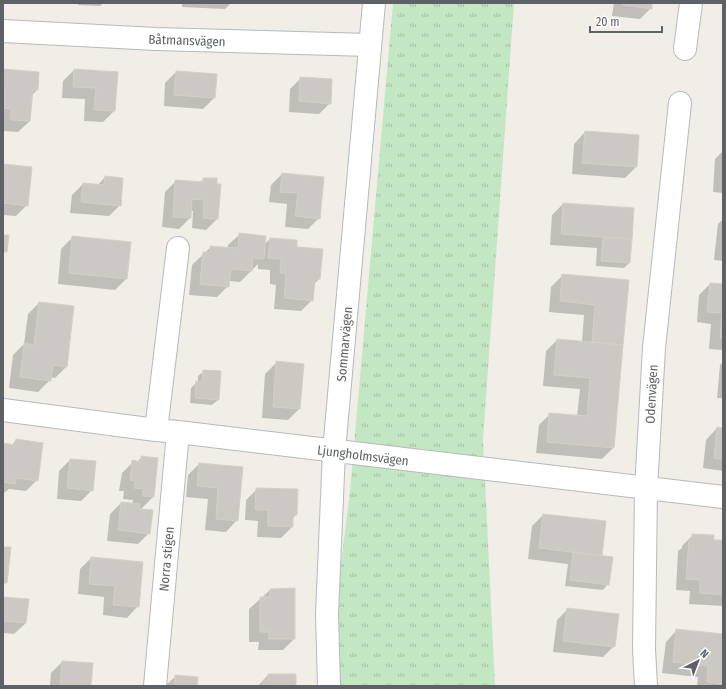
<svg xmlns="http://www.w3.org/2000/svg" width="726" height="689" viewBox="0 0 726 689" font-family="'Fira Sans Condensed',sans-serif">
  <defs>
    <pattern id="grass-tufts" width="24" height="20" patternUnits="userSpaceOnUse"><rect width="24" height="20" fill="#c4e7c3"/><path d="M3 7l-1-3M5 7V3M7 7l1-3M15 17l-1-3M17 17v-4M19 17l1-3" fill="none" stroke="#a2bfa2"/></pattern>
  </defs>
  <rect width="100%" height="100%" fill="#f0eee6"/>
  <path fill="url(#grass-tufts)" d="M393 3H514L483 439 495 686H326L350 491Z"/>
  <path fill="#0003" d="M78 3H103L100 6 78 5Z
    M182 3H231L225 9 182 7Z
    M317 3H333L332 4Z
    M613 3H651V8L640 19 612 16 614 3Z
    M3 70 37 90 32 95 30 121 18 132 3 131Z
    M74 70 117 73 114 111 103 122 84 121 85 99 62 98 63 81Z
    M176 72 214 98 203 109 164 106 165 83Z
    M301 78 330 103 319 114 289 112 290 89Z
    M585 132 636 167 625 178 572 174 574 144Z
    M723 151V193L713 192 715 159Z
    M3 165 27 205 16 216 3 215Z
    M282 174 323 178 319 218 308 229 285 227 287 204 269 202 271 185Z
    M105 177 120 205 109 216 70 213 72 195 83 184 97 186Z
    M204 179 217 219 206 230 192 228 193 211H190V218L179 229 162 227 165 192 176 181 199 183Z
    M563 204 633 209 629 263 624 268 596 266 597 248 550 245 552 215Z
    M723 219V261L714 260 718 224Z
    M240 234 264 245 270 239 296 248 319 279 314 284 312 300 301 311 274 309 276 285 270 284V270L258 269V264L252 270H251V271L240 282 229 281 228 286 217 297 189 295 192 265 211 247 228 248V245Z
    M73 237 126 279 115 290 58 284 61 249Z
    M562 276 628 281 613 448 602 459 536 453 539 425 550 414 577 416 580 389 543 386 546 351 557 340 582 342 584 315 549 312 551 287Z
    M710 284 723 285V350L709 349 711 324 697 322 699 295Z
    M39 303 66 367 55 378 50 377V380L38 392 9 388 13 355 24 344 28 314Z
    M277 362 299 409 288 420 262 418 265 374Z
    M723 362V398H717L720 365Z
    M204 371 218 400 212 405 190 403 191 388 197 382 198 383V376Z
    M717 428 723 429V471L703 468 706 440Z
    M16 440 37 480 26 491 9 489 3 494V444L12 445Z
    M142 457 153 497 140 510 149 533 138 544 107 541 110 514 121 503 132 504 133 500 123 499 124 491H119L122 473 133 462H137Z
    M70 460 92 490 81 501 57 499 59 471Z
    M199 464 242 468 237 520 226 532 205 530 208 499 186 497 188 475Z
    M257 489 297 490 296 515 292 519V527L281 538 257 537 258 521 245 520 246 500Z
    M543 515 601 557 608 584 603 590 565 586 568 564 528 559 532 526Z
    M693 535 713 541H723V606L689 604 690 591 676 590 678 551 682 548V546Z
    M91 558 138 606 127 618 103 615 104 597 78 594 80 569Z
    M294 589V639L283 650H258L259 642H249V609L270 590Z
    M3 598 26 623 14 634 3 633Z
    M568 609 614 646 603 657 553 652 557 620Z
    M677 630 723 635V686H697L698 677 662 673 666 642Z
    M62 662 90 686H50L51 673Z
    M268 675 295 686H258Z
    M176 676 196 686H165Z"/>
  <path fill="#ccc9c4" stroke="#d5d0c5" d="M623 3H652V9L623 5Z
    M3 69 39 72 38 90H33L30 121 11 120V109L4 108 5 88H3Z
    M74 69 118 72 115 111 94 110 96 88 73 87Z
    M176 71 217 74 215 98 174 95Z
    M300 77 332 79 331 104 299 101Z
    M585 131 639 135 637 167 582 163Z
    M3 164 32 167 28 206 3 203Z
    M282 173 324 177 320 219 295 216 298 193 280 192Z
    M105 176 123 178 121 206 81 202 83 183 104 185Z
    M203 178H217V184H221L218 219 203 218 204 200 192 199 191 218 173 217 175 180 203 182Z
    M563 203 634 208 632 239 561 234Z
    M239 233 266 236 264 259 253 258 252 271 231 269 229 287 200 284 203 252 210 253V246L238 248Z
    M3 235H9L7 252H3Z
    M72 236 131 242 127 279 69 273Z
    M603 237 632 239 630 263 601 261Z
    M270 238 297 240V247L323 249 320 279H315L313 301 284 298 286 274 280 273 281 259 268 258Z
    M562 274 629 280 623 345 592 342 595 305 560 301Z
    M710 283 723 284V339L720 338 722 313 707 312Z
    M39 302 74 306 67 367 53 365 51 381 20 377 24 343 34 345Z
    M557 339 623 345 614 448 547 442 549 413 587 416 590 378 554 375Z
    M276 361 304 364 300 409 273 407Z
    M203 370 221 371 219 400 195 398 196 381 202 382Z
    M717 427 723 428V459L714 458Z
    M16 439 43 443 38 481 16 478 15 484 3 482V443L15 445Z
    M141 456 158 458 154 497 143 496V489L134 488 135 481 130 480 132 460 141 462Z
    M70 459 96 461 93 491 67 488Z
    M199 463 243 467 238 521 216 519 218 488 197 486Z
    M256 488 298 489 297 515H293V527L268 526V510H255Z
    M121 502 140 504 139 509 153 510 150 534 118 530Z
    M543 514 606 521 602 556 539 548Z
    M692 534 714 535V540H723V595L700 593V580L686 579 689 539H692Z
    M3 547H11L7 583H3Z
    M573 552 613 557 609 585 570 580Z
    M91 557 143 562 139 607 113 605 115 586 89 584Z
    M295 588V639H269V632H260V597H270V589Z
    M3 597 29 599 26 623 3 621Z
    M567 608 619 614 615 647 563 641Z
    M676 629 723 634V684L707 682 708 666 673 662Z
    M62 661 93 663 91 686H60Z
    M268 674H296V686H263V680H268Z
    M175 675 198 677 197 686H174Z"/>
  <g fill="none" stroke-linecap="round" stroke-linejoin="round">
    <defs>
      <path id="street" d="M3 31 156 39 370 45
        M685 49 691 3
        M3 410 156 430 178 432 723 497
        M156 430 178 248
        M155 686 178 432
        M329 686 327 614 334 451 374 3
        M646 686 644 649 646 489 654 348 680 103"/>
    </defs>
    <use href="#street" stroke="#b7b9bd" stroke-width="24"/>
    <use href="#street" stroke="#fff" stroke-width="22"/>
  </g>
  <g text-anchor="middle" stroke-width="3.5" stroke-linejoin="round" paint-order="stroke">
    <g font-size="13" fill="#5e6266" stroke="#fff">
      <text transform="translate(187 40) rotate(2)" y="5">Båtmansvägen</text>
      <text transform="translate(344 344) rotate(-85)" y="5">Sommarvägen</text>
      <text transform="translate(651 394) rotate(-87)" y="5">Odenvägen</text>
      <text transform="translate(363 455) rotate(7)" y="5">Ljungholmsvägen</text>
      <text transform="translate(166 559) rotate(-85)" y="5">Norra stigen</text>
    </g>
  </g>
  <rect width="726" height="689" fill="none" stroke="#5e6266" stroke-width="8"/>
  <g transform="translate(698 661) rotate(42)" stroke="#ffffff" stroke-width="3" paint-order="stroke">
  <path d="M0-3L7 15L0 10L-7 15Z" fill="#5e6266"/>
  <text y="-6" font-size="11" font-weight="bold" text-anchor="middle" fill="#5e6266">N</text>
  </g>
  <path d="M590 26v6h72v-6" fill="none" stroke="#5e6266" stroke-width="2"/>
  <text x="596" y="26" font-size="12" fill="#5e6266" stroke="#ffffff" stroke-width="3" paint-order="stroke">20 m</text>
</svg>
